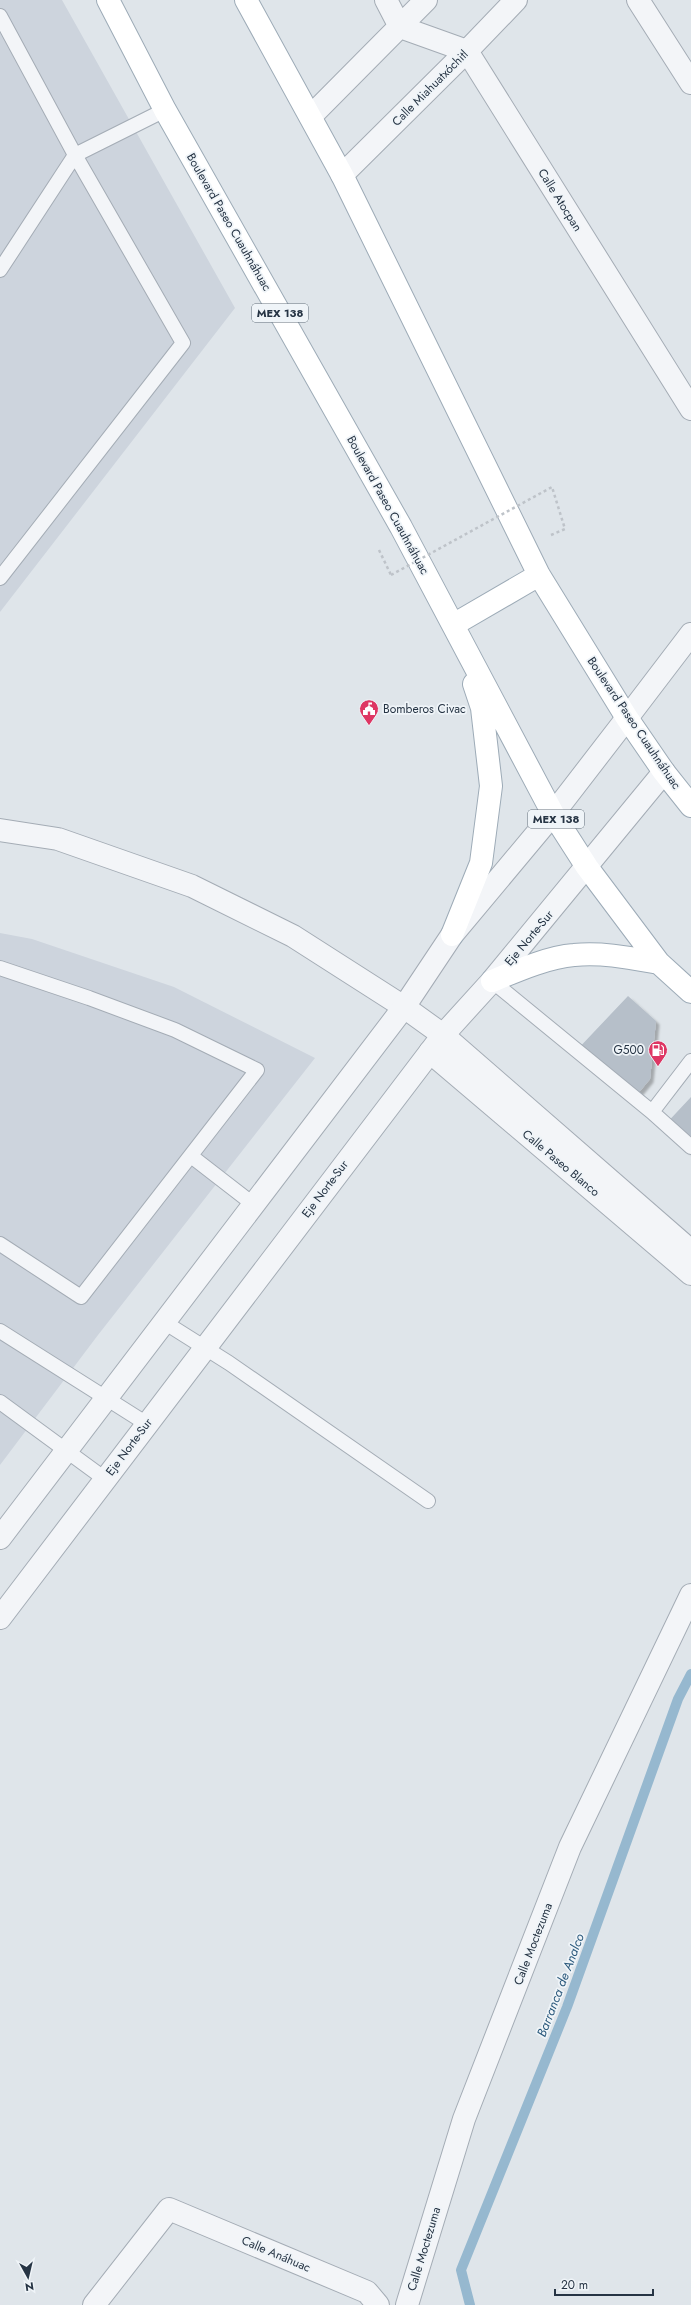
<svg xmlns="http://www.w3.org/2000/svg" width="691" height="2305" viewBox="0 0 691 2305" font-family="Jost,sans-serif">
  <defs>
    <filter id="shadow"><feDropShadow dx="3.5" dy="3.5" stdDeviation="1" flood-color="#0004"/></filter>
  </defs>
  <rect width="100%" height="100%" fill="#dfe5ea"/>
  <path fill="#cdd4dd" d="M0 0H62L235 308 0 612Z
    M0 933 32 939 174 987 315 1058 98 1335 0 1465Z"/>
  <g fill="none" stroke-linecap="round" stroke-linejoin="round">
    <path stroke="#96b8cf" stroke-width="10" d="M470 2305 461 2270 567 2007 678 1699 691 1674"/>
  </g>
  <path fill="#b6bfc9" filter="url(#shadow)" d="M628 996 656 1021 650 1079 631 1102 575 1052Z
    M691 1097V1154L662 1128Z"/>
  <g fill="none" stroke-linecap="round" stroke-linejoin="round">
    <defs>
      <path id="service" d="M0 16 75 155 183 343 0 578
        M0 270 75 155 165 110
        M0 968 89 998 175 1030 257 1070 81 1297 0 1244
        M492 981 652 1112 691 1147
        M652 1112 691 1061
        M191 1156 253 1204
        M164 1322 229 1363 428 1501
        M0 1331 147 1424
        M0 1402 105 1479"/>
      <path id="minor" d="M386 0 400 27 467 51 691 409
        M638 0 691 83
        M311 116 426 0
        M342 175 467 51 516 0
        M627 718 691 634
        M0 830 58 839 192 886 293 936 404 1007 443 1035 691 1251
        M430 1052 691 1274
        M94 2305 169 2209 367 2292 378 2305
        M407 2305 464 2119 570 1847 691 1595"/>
      <path id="tertiary" d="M0 1538 404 1007 452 935 553 814 627 718
        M0 1618 443 1035 492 981 664 772"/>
      <path id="primary" d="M108 0 165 110 401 527 553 814 587 867 659 963 691 992
        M246 0 342 175 539 575 627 718 664 772 691 806
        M453 625 539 575
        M452 935 481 863 491 786 482 708 474 684
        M492 981C516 971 548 957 574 955 602 952 631 958 659 963"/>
    </defs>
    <use href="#service" stroke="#a4acb5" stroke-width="16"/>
    <use href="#minor" stroke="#a4acb5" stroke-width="24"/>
    <use href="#tertiary" stroke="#a4acb5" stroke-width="24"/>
    <use href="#primary" stroke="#9dabb7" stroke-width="24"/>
    <path stroke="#bec3c9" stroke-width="2.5" stroke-dasharray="3 3" stroke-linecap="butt" d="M551 535 565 529 552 487
      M379 550 391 575"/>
    <use href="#service" stroke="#f3f5f8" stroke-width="14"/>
    <use href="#minor" stroke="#f3f5f8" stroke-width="22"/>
    <use href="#tertiary" stroke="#f3f5f8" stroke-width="22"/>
    <use href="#primary" stroke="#fff" stroke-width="22"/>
    <path stroke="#bec3c9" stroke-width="2.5" stroke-dasharray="3 3" stroke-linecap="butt" d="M391 575 552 487"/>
  </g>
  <defs>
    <symbol id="civic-pin" viewBox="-11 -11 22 30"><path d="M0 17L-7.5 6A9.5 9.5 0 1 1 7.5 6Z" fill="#de3663" stroke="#eff4f8"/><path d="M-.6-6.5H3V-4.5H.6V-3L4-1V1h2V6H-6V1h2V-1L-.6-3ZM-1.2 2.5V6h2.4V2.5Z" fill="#fff"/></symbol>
    <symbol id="fuel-pin" viewBox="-11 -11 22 30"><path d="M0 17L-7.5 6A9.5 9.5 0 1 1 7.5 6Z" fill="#de3663" stroke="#eff4f8"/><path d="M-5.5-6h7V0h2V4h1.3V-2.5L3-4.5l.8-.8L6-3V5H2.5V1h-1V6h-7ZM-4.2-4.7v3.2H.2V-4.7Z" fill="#fff"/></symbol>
  </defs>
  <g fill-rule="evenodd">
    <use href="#civic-pin" x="358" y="698" width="22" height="30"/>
    <use href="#fuel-pin" x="647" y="1039" width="22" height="30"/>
  </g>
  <g text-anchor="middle" stroke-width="3.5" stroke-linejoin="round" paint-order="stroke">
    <g fill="#eff4f8" stroke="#626e7a" stroke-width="1">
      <rect x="252" y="304" width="56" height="18" rx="3"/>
      <rect x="528" y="810" width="56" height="18" rx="3"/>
    </g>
    <g font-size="11" font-weight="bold" fill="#263444">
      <text x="280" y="317">MEX 138</text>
      <text x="556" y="823">MEX 138</text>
    </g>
    <g font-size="12" fill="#263444" stroke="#eff4f8">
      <text transform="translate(430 88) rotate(-45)" y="4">Calle Miahuatxóchitl</text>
      <text transform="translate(560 200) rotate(58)" y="4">Calle Atocpan</text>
      <text transform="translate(229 222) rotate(60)" y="4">Boulevard Paseo Cuauhnáhuac</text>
      <text transform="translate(388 505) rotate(61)" y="4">Boulevard Paseo Cuauhnáhuac</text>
      <text transform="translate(634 723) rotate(56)" y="4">Boulevard Paseo Cuauhnáhuac</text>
      <text transform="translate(529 938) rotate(-50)" y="4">Eje Norte-Sur</text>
      <text transform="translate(561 1163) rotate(40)" y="4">Calle Paseo Blanco</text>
      <text transform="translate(325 1189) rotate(-53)" y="4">Eje Norte-Sur</text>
      <text transform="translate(129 1447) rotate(-53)" y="4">Eje Norte-Sur</text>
      <text transform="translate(533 1944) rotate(-69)" y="4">Calle Moctezuma</text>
      <text transform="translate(424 2249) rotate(-73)" y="4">Calle Moctezuma</text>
      <text transform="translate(276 2254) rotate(23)" y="4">Calle Anáhuac</text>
    </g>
    <g font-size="12" fill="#263444" stroke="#eff4f8" text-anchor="start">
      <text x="383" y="713">Bomberos Civac</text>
      <text x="644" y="1054" text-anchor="end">G500</text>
    </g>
    <g font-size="13" font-style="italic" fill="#2b597c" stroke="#eff4f8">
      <text transform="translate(560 1985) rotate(-69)" y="5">Barranca de Analco</text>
    </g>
  </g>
  <g transform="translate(28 2277) rotate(172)" stroke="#eff4f8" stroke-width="3" paint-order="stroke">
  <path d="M0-3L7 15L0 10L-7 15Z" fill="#263444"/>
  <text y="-6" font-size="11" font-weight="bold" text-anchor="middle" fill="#263444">N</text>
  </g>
  <path d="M555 2289v6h98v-6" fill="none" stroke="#263444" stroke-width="2"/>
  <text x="561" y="2289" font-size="12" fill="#263444" stroke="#eff4f8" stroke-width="3" paint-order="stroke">20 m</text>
</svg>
